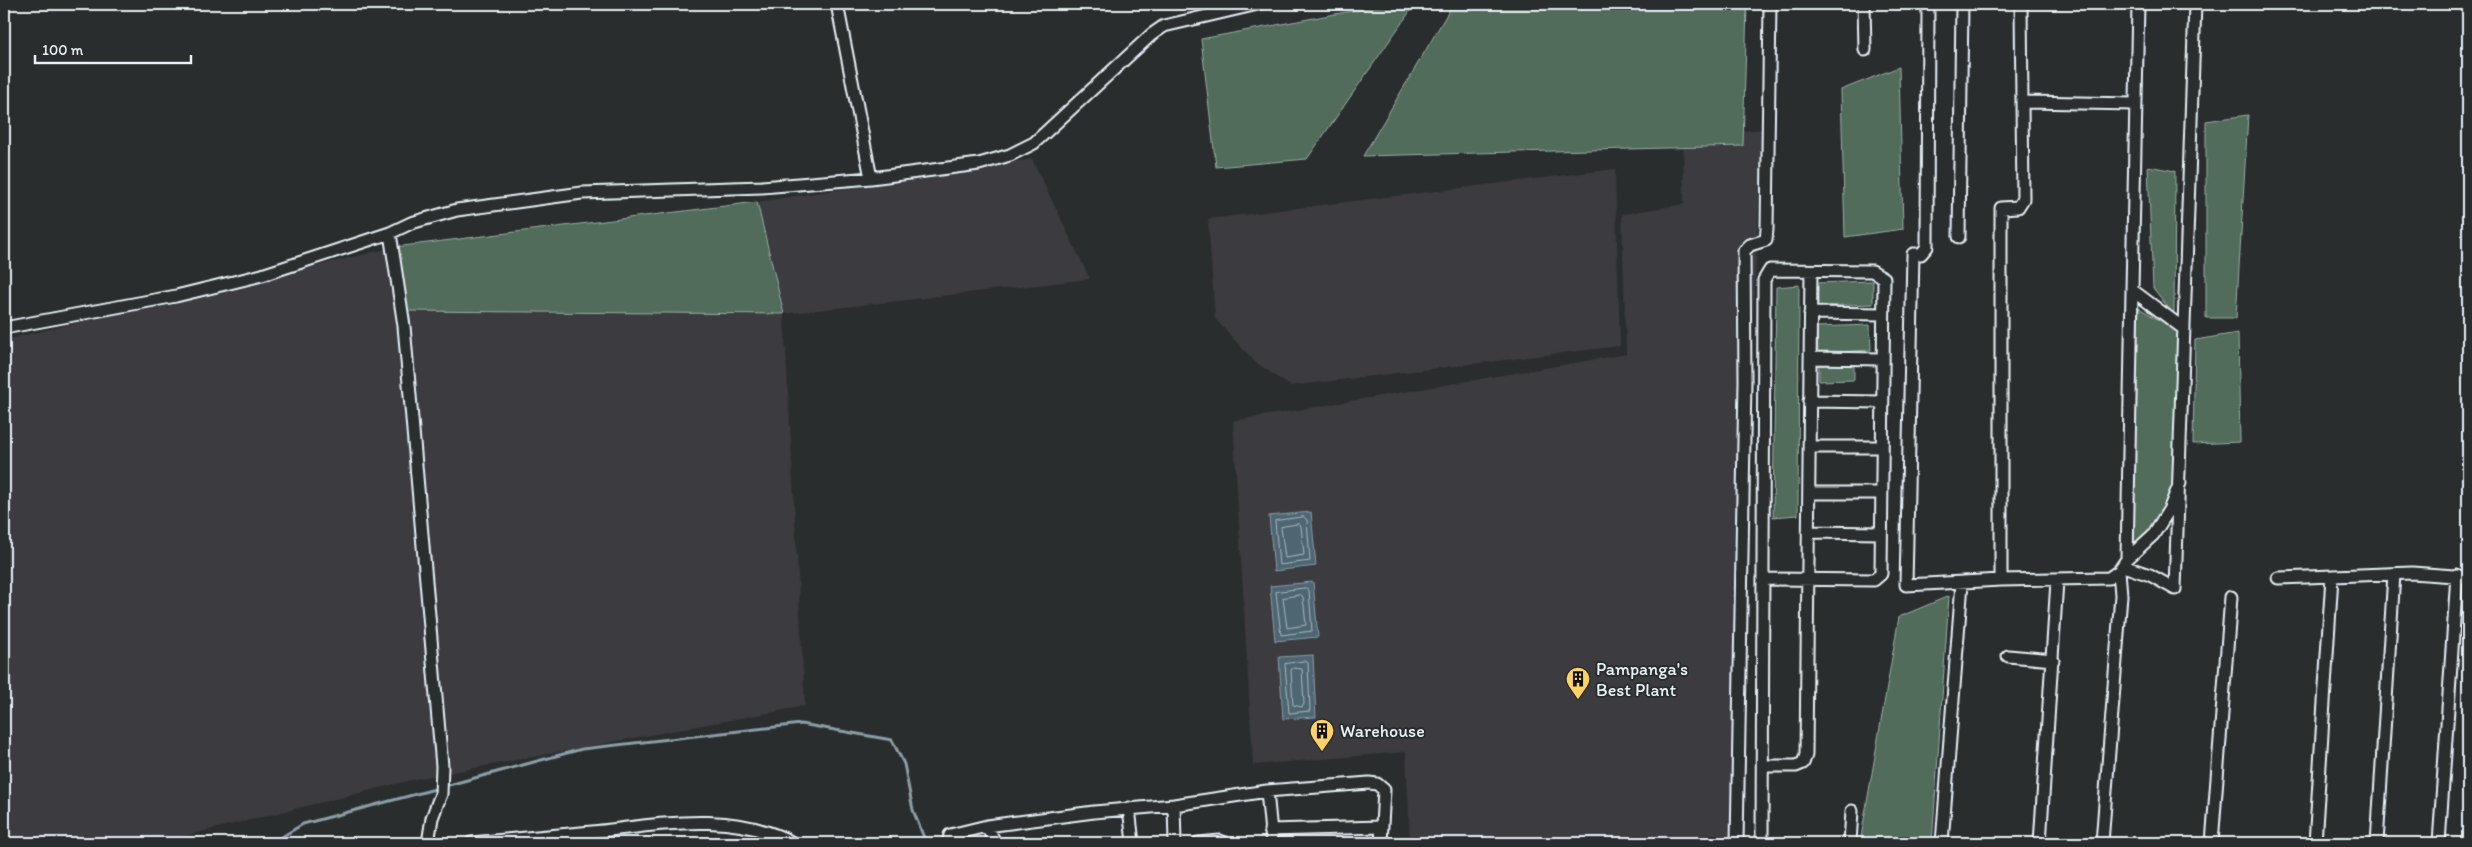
<svg xmlns="http://www.w3.org/2000/svg" width="2472" height="847" viewBox="0 0 2472 847" font-family="Itim,sans-serif">
  <rect width="100%" height="100%" fill="#2a2d2e"/>
  <filter id="ink" filterUnits="userSpaceOnUse"><feTurbulence type="fractalNoise" baseFrequency=".02" numOctaves="2"/><feDisplacementMap in="SourceGraphic" scale="10" xChannelSelector="R" yChannelSelector="G"/><feConvolveMatrix kernelMatrix="1 2 1 2 8 2 1 2 1" color-interpolation-filters="sRGB"/></filter>
  <g filter="url(#ink)">
    <path fill="#3a3a3f" d="M1763 129 1736 644 1737 843H1410L1406 752 1253 765 1233 421 1626 354 1622 214 1684 204 1683 137Z
      M1032 159 1090 279 784 314 805 706 416 779 157 843H4V340L395 247 784 314 757 202Z
      M1615 169 1620 346 1290 386 1255 362 1215 319 1208 219Z"/>
    <path fill="#516c5a" stroke="#9caea9" d="M1389 4H1415L1307 159 1216 167 1201 39Z
      M1453 4H1747L1743 146 1363 156Z
      M1899 67 1903 229 1845 237 1841 90Z
      M2248 115 2236 318H2206V121Z
      M2148 166 2175 171 2174 315 2153 288Z
      M757 202 784 314 404 311 395 247Z
      M1873 281V304L1818 306 1817 283Z
      M1799 285 1798 515 1773 517 1776 287Z
      M2139 308 2181 333 2176 484 2150 532 2130 553Z
      M1870 325 1871 350 1818 353 1817 327Z
      M2238 333 2240 442 2193 444 2195 340Z
      M1819 365H1854V380L1819 381Z
      M1949 596 1932 843H1860L1899 617Z"/>
    <path fill="#4d6672" stroke="#8b9ea8" d="M1311 512 1316 566 1274 571 1269 516Z
      M1313 582 1318 637 1275 641 1270 586Z
      M1313 655 1316 717 1283 719 1279 657Z"/>
    <g fill="none" stroke-linecap="round" stroke-linejoin="round">
      <path stroke="#aab9c2" stroke-width="1" d="M1304 517 1307 520 1310 561 1279 565 1275 521Z
        M1299 524 1301 526 1304 555 1285 558 1281 527Z
        M1306 588 1309 590 1312 631 1281 635 1276 592Z
        M1301 595 1303 597 1306 625 1287 628 1283 598Z
        M1306 661 1308 663 1310 711 1289 713 1285 664Z
        M1294 668 1302 669 1304 704 1302 707 1293 705 1291 670Z"/>
      <path stroke="#8b9ea8" stroke-width="3" d="M445 786 582 749 801 724 892 740 904 764 913 810 926 843
        M272 843 303 824 439 788"/>
      <defs>
        <path id="minor" d="M837 4 871 178
          M1864 4 1865 50
          M1928 4 1927 247 1921 254H1913L1906 585 2001 580 2109 578 2119 571 2127 559 2153 535 2169 510 2180 483
          M2138 4 2132 290 2184 329
          M2022 102 2135 104
          M390 233 404 326 442 766 441 794 432 818 428 843
          M1959 237 1962 4
          M1810 313 1883 314
          M4 328 176 296 262 275 390 233 411 223 457 210 582 193 762 187 871 178 979 164 1010 155 1034 143 1151 35 1164 26 1258 4
          M1810 358 1883 359
          M1809 401 1882 402
          M1809 447H1882
          M1809 493H1882
          M1808 532 1881 533
          M2127 559 2132 290
          M2123 566 2150 575 2175 589 2195 4
          M2278 578 2412 573 2468 577
          M2001 580V208L2018 207 2023 199 2021 4
          M2008 656 2053 660
          M1763 766H1796L1803 763 1806 755 1811 271
          M1267 791 1272 843
          M1174 805 1175 843
          M1129 808 1133 843
          M987 826 995 843
          M1270 830 1382 827
          M471 843C511 839 552 836 592 832 659 825 732 810 793 843
          M948 843 950 835 987 826 1094 812 1174 805 1267 791 1369 783 1377 784 1384 790 1381 843
          M1198 843 1220 841 1225 843
          M1737 843 1745 381 1744 251 1750 245 1766 240 1767 229 1770 4
          M1762 843 1764 280 1770 270 1872 271 1884 278 1881 574 1874 580 1764 579
          M1850 843 1852 811
          M1942 843 1962 583
          M2040 843 2057 581
          M2102 843 2121 595 2119 571
          M2212 843 2231 597
          M2315 843 2332 577
          M2377 843 2394 574
          M2439 843 2457 575"/>
      </defs>
      <use href="#minor" stroke="#e8f1f8" stroke-width="15"/>
      <use href="#minor" stroke="#2a2d2e" stroke-width="11"/>
    </g>
  </g>
  <defs>
    <symbol id="building-pin" viewBox="-11 -11 22 30"><path d="M0 17L-7.5 6A9.5 9.5 0 1 1 7.5 6Z" fill="#ffd166" stroke="#2a2d2e"/><path d="M-4-6H4V6H1V3H-1V6H-4ZM-2.5-4.3h1.7v1.8h-1.7ZM.8-4.3h1.7v1.8H.8ZM-2.5-1h1.7V.8h-1.7ZM.8-1h1.7V.8H.8Z" fill="#111"/></symbol>
  </defs>
  <g fill-rule="evenodd">
    <use href="#building-pin" x="1564" y="665" width="28" height="38"/>
    <use href="#building-pin" x="1308" y="717" width="28" height="38"/>
  </g>
  <g text-anchor="middle" stroke-width="4" stroke-linejoin="round" paint-order="stroke">
    <g font-size="18" fill="#e8f1f8" stroke="#2a2d2e" text-anchor="start">
      <text x="1596" y="675">Pampanga's<tspan x="1596" dy="21">Best Plant</tspan></text>
      <text x="1340" y="737">Warehouse</text>
    </g>
  </g>
  <rect width="2472" height="847" fill="none" stroke="#2a2d2e" stroke-width="20"/>
  <rect x="10" y="10" width="2452" height="827" fill="none" stroke="#e8f1f8" stroke-width="2" filter="url(#ink)"/>
  <path d="M35 55v8h156v-8" fill="none" stroke="#e8f1f8" stroke-width="2.5"/>
  <text x="42" y="55" font-size="15" fill="#e8f1f8" stroke="#2a2d2e" stroke-width="4" paint-order="stroke">100 m</text>
</svg>
